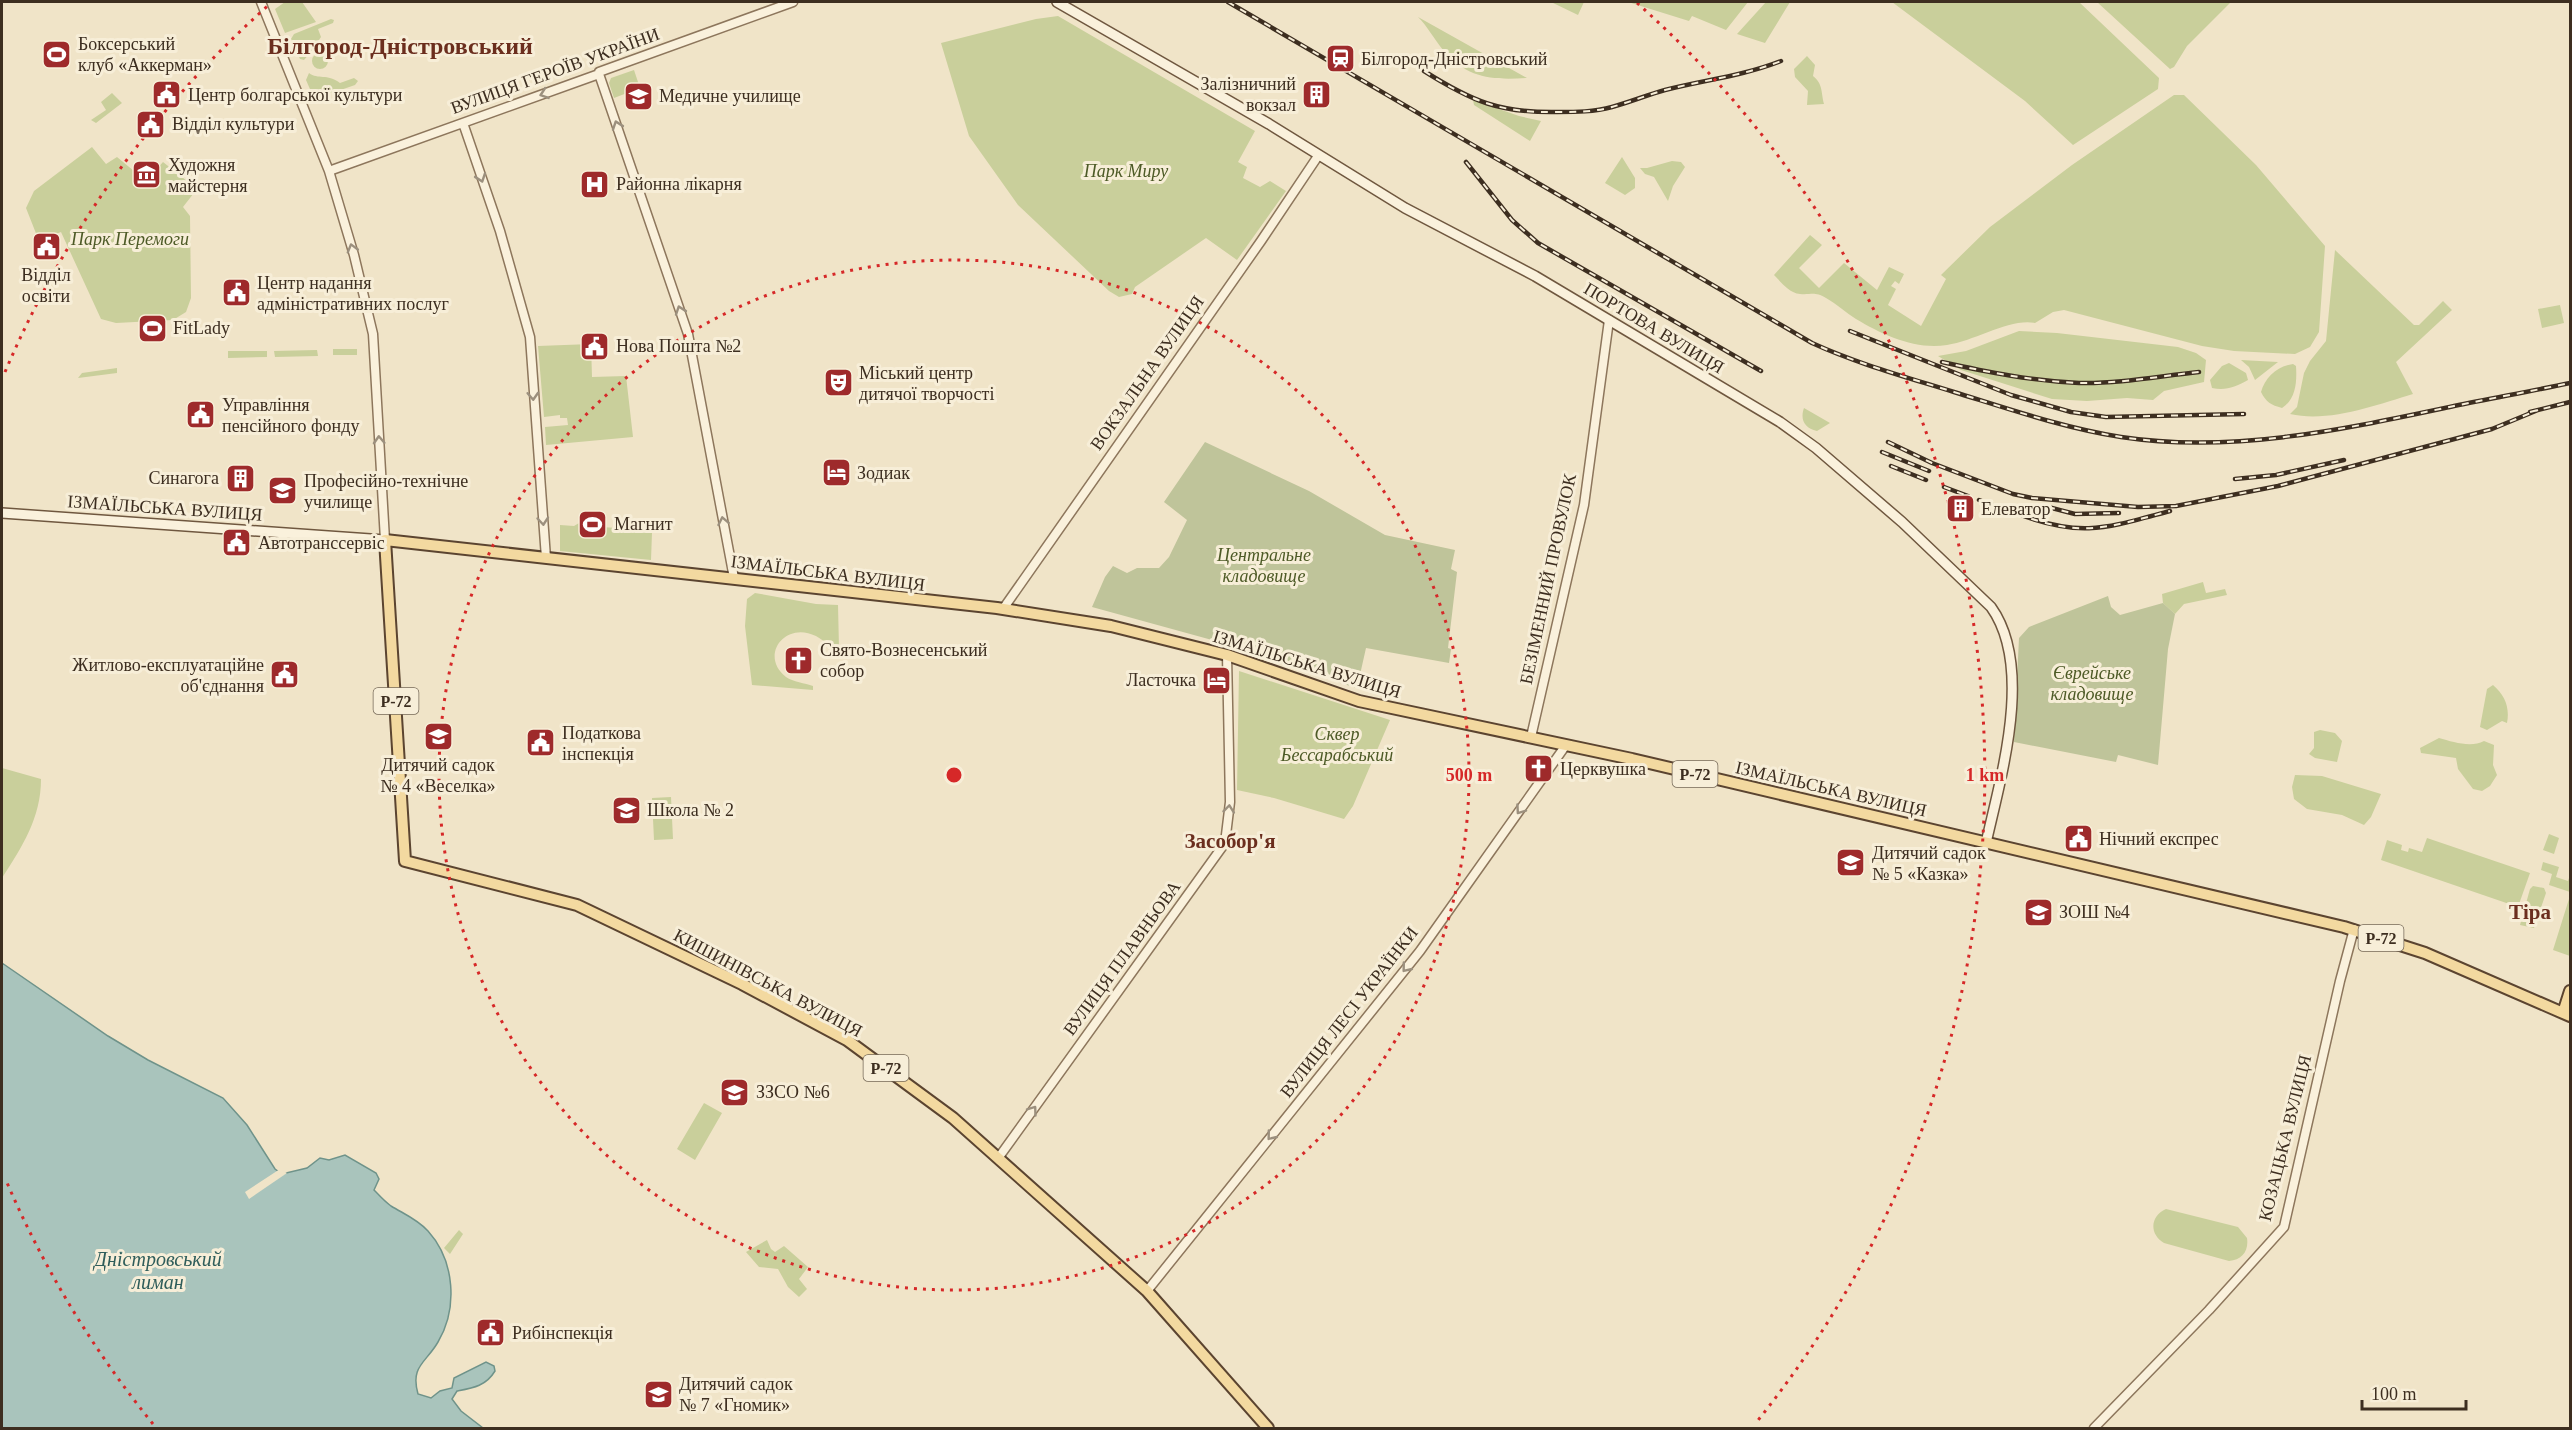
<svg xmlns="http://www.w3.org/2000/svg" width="2572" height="1430" viewBox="0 0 2572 1430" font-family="Georgia,serif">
  <rect width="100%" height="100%" fill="#f0e4c8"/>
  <path fill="#c9cf9b" d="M285 2H302L316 22 285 33 275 9Z
    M1551 2H1584L1578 15Z
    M1628 2H1748L1726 30 1692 16 1689 21Z
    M1766 2H1790L1765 43 1737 34Z
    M1892 2H2079L2159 78 2158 89 2073 145 2025 101Z
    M2097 2H2231L2187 46 2174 67 2170 69Z
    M1058 16 1255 131 1238 162 1247 167 1243 178 1260 187 1270 181 1286 191 1237 260 1206 238 1135 287 1132 294 1119 297 1109 291 1018 205 969 136 941 43 1036 19Z
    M1418 17 1527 78C1492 80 1468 79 1443 50 1434 39 1428 27 1418 17Z
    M331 19 334 20 333 23 318 29 321 37C317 43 309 55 304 60L300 59 291 39 294 34Z
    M312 61a8 8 0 1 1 16 0a8 8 0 1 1-16 0Z
    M1807 56 1815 65 1813 76C1823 84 1821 92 1824 104L1807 105 1808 91 1795 77 1794 69Z
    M634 70 640 88 614 98 609 83 611 78Z
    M309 73C318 80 327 73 340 83L354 78 358 81 355 85 332 93 313 96 306 80Z
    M112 93 122 103 96 123 91 120 106 110 101 102Z
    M2174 95H2184L2256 165 2325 246 2319 332 2310 347 2295 354 2234 351 2202 346 2064 310 2053 312 2035 323C2010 318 1975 341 1947 345 1915 350 1883 335 1856 319 1846 313 1837 304 1826 298 1814 291 1812 295 1800 294 1789 293 1781 282 1774 275L1810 235 1822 245 1799 268 1819 288 1844 263 1877 290 1889 267 1904 274 1899 284 1895 281 1891 286 1896 289 1888 305 1921 326 1946 279 1941 275 1990 227 2072 165Z
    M1473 100 1519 116 1541 121 1530 141 1474 105Z
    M92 147 106 164 117 157 146 181 163 162 197 189 183 207 190 216 191 298 186 312 173 320 116 323 101 319 61 232 39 241 26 208 34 191Z
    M1622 157 1635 178V188L1625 195 1605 183Z
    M1672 161 1681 162 1685 167 1673 186 1668 201 1654 177 1645 174 1640 168H1647Z
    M2335 250 2414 325H2419L2443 301 2452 310 2396 362 2413 394C2376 405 2329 423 2290 414L2297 407 2304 373 2310 361 2326 341Z
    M2560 305 2564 323 2542 328 2538 309Z
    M2019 331 2057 333 2178 347 2196 353 2206 360 2204 382 2164 391 2153 400 2127 398 2087 401 2052 399 1961 370 1938 356 1966 351Z
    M591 344 592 377 626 376 633 437 546 445 545 427 568 425 567 418H560V415L544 417 538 346Z
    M333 349H357V355H333Z
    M317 350 318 356 275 357 274 351Z
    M228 351H267V357L228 358Z
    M2241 360 2278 362 2255 380 2249 367Z
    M2229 363 2246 373 2248 380C2235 387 2226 391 2212 388L2210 380 2222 366Z
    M2293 364 2296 366C2297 382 2296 399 2282 408 2271 405 2266 402 2261 392 2265 377 2278 366 2293 364Z
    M117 368V373L78 378 82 373Z
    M1804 408 1830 423 1817 431C1804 428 1800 419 1804 408Z
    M639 520H646L650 524 648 532 652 533 651 560 560 551V525L574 526 579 523 581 529 599 530 600 527 637 529Z
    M2203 582 2206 593 2225 589 2227 595 2184 604 2175 614 2163 603 2162 594Z
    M755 593 816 604 838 605 839 648 832 649C796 608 754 652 786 677 793 682 805 683 813 686V690L752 685 745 626 747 599Z
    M1239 671 1390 720 1353 806 1344 819 1274 798 1237 790Z
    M2493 685C2505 695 2510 708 2507 723L2502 721 2487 730 2480 727 2487 689Z
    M2320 730 2335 733 2342 741 2337 762 2315 758 2309 754 2314 748V732Z
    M2439 738C2453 742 2471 748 2484 741L2494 745 2493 765 2497 775 2490 786 2482 791 2473 789 2458 769 2456 758 2421 753 2420 748Z
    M2 768 41 779C41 818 22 847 2 878Z
    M2295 775 2322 776 2381 794 2371 817 2364 825 2342 815 2307 809 2294 799 2292 787Z
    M671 797 673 839 654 840 652 798Z
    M2549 834 2559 838 2554 854 2543 850Z
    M2427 838 2530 873 2518 907 2381 860 2387 840 2402 845 2401 850 2408 852 2409 848 2422 852Z
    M2543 862 2559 867 2556 877 2568 881 2570 875V892L2549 885 2552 874 2541 870Z
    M2533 886 2544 888 2546 893 2534 928 2520 925 2530 889Z
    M2569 899 2570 900V956L2553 950Z
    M704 1103 722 1113 695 1160 677 1149Z
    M2166 1209 2238 1227 2247 1238C2249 1251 2242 1260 2229 1261L2164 1243C2149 1234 2150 1216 2166 1209Z
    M459 1230 463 1234 450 1254 444 1248Z
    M767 1240 771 1249 775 1252 784 1246 808 1267 799 1279 807 1289 799 1297 788 1287 778 1269 759 1267 746 1252Z"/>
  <path fill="#bfc49a" d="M1205 442 1309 491 1385 535 1455 550 1451 569 1457 572 1448 648 1451 649 1449 663 1366 648 1357 688 1330 680 1328 672 1316 667 1314 670 1306 668 1303 671 1212 640 1092 607 1105 577 1113 566 1127 573 1137 568H1159L1169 557 1187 520 1164 502Z
    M2108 596 2111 607 2120 615 2163 603 2175 614 2168 649 2158 765 2118 755 2116 762 2014 742 2019 638 2029 627Z"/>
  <path fill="#a9c4bc" stroke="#6f938a" stroke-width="1.5" d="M2 963 108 1036 148 1060 223 1098 247 1125 275 1169 282 1174 307 1168 320 1158 329 1160 345 1155 376 1173 379 1179 374 1190C379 1195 384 1201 391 1206 404 1214 417 1219 428 1231 455 1261 458 1308 438 1342 426 1363 410 1366 418 1394L431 1398 440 1391 452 1388 454 1378 486 1362 494 1366 495 1371C486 1386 473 1388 457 1391L452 1399 461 1411 483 1428H2Z"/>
  <path fill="#f0e4c8" d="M280 1169 287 1173 249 1199 245 1192Z"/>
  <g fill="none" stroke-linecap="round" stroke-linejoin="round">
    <defs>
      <path id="tertiary" d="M261 2 329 171 354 255 373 334 385 540
        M599 74 688 334 734 578
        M463 123 500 231 530 337 546 558
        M329 171 599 74V72L793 2
        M1003 609 1261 241 1318 156
        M1531 737 1584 505 1609 320
        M999 1157 1225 843 1230 802 1227 655
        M1147 1291 1420 951 1566 745
        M2094 1428 2209 1310 2284 1227 2340 981 2354 929"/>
      <path id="secondary" d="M1057 2 1269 124 1405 208 1535 276 1780 422 1816 448 1902 522 1991 607C2034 667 2001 776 1986 843
        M2 513 385 540"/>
      <path id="primary" d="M2563 1013 2570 991
        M1268 1428 1147 1291 953 1118 847 1040 742 984 577 905 405 861 385 540 997 608 1111 626 1227 655 1359 701 1632 759 2344 927 2425 953 2570 1016"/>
    </defs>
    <use href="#tertiary" stroke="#8d765c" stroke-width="11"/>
    <use href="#secondary" stroke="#6f573f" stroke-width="12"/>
    <use href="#primary" stroke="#5b4430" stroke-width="14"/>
    <use href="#tertiary" stroke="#faf1dc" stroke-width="8"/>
    <use href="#secondary" stroke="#faf1dc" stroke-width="9"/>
    <use href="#primary" stroke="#f3d9a0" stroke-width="10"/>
    <defs>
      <path id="rail" d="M1228 2 1812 343C1858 364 1906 377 1954 392 2009 409 2064 428 2121 437 2233 454 2345 429 2454 406 2493 398 2532 391 2570 383
        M1424 71C1473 102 1500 113 1557 112 1576 112 1594 112 1612 107 1630 102 1647 95 1665 90 1704 80 1743 76 1781 61
        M1466 162 1512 220 1538 243 1761 371
        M1850 331 2011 395 2071 412 2106 417 2244 414
        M1942 362C1987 372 2032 381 2079 383 2119 384 2160 376 2199 372
        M2530 412 2570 402
        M1888 442 1932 463 2013 494 2032 498 2138 507 2176 506 2278 486 2492 429 2538 410
        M1882 452 1929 471
        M1891 466 1926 480
        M2235 479 2276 475 2344 460
        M1944 487 1968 496
        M1979 500 2001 508
        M2048 507 2075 514 2119 513
        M2018 514C2082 538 2106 528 2170 511"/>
    </defs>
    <use href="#rail" stroke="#3d2e20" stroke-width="4.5"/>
    <use href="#rail" stroke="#f7eed8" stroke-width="2" stroke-dasharray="7" stroke-linecap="butt"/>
  </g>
  <defs><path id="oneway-chevron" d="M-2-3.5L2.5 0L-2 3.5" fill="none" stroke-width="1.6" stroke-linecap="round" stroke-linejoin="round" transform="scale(1.5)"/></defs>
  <g stroke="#9c907e">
    <use href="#oneway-chevron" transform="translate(544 94) rotate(161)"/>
    <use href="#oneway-chevron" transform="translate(617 125) rotate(-109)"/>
    <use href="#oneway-chevron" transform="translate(481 178) rotate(71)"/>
    <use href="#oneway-chevron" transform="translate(352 248) rotate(-106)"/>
    <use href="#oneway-chevron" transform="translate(680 310) rotate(-109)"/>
    <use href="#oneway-chevron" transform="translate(533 396) rotate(87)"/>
    <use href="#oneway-chevron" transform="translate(379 440) rotate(-93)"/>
    <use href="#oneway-chevron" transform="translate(543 521) rotate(85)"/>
    <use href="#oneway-chevron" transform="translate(723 521) rotate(-101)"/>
    <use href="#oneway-chevron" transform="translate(1229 809) rotate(-84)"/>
    <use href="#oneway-chevron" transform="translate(1520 810) rotate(125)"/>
    <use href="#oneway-chevron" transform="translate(1406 968) rotate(129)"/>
    <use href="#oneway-chevron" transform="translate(1033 1110) rotate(-54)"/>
    <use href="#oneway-chevron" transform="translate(1271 1136) rotate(129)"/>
  </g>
  <g fill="none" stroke="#d62828" stroke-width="3" stroke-dasharray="3 6">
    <circle cx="954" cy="775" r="515"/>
    <path d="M153 1424A1031 1031 0 0 1 5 1178M5 372A1031 1031 0 0 1 271 3M1637 3A1031 1031 0 0 1 1755 1424"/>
  </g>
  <defs>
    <symbol id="stadium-square" viewBox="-11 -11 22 22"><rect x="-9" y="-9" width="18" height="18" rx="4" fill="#9e2a2b" stroke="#f7eed8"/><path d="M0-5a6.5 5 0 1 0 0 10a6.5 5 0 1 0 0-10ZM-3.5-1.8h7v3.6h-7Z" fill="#fff"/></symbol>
    <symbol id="station-square" viewBox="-11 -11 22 22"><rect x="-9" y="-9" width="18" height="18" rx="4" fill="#9e2a2b" stroke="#f7eed8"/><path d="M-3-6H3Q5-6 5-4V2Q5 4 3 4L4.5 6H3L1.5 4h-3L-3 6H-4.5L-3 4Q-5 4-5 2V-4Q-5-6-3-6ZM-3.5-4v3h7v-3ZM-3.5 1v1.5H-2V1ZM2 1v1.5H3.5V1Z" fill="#fff"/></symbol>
    <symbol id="building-square" viewBox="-11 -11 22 22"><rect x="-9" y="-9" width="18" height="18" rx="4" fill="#9e2a2b" stroke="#f7eed8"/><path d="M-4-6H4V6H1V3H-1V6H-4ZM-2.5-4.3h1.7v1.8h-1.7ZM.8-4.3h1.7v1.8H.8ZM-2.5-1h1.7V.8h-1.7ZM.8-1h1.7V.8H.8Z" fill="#fff"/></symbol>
    <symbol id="civic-square" viewBox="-11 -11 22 22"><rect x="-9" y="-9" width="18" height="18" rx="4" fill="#9e2a2b" stroke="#f7eed8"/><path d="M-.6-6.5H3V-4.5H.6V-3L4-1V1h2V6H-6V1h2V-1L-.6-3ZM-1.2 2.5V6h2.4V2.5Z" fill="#fff"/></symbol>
    <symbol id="university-square" viewBox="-11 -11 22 22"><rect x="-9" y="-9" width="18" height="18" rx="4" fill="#9e2a2b" stroke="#f7eed8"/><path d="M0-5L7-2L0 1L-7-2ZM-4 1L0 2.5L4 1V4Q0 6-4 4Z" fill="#fff"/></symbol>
    <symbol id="museum-square" viewBox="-11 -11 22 22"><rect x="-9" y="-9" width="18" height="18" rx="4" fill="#9e2a2b" stroke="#f7eed8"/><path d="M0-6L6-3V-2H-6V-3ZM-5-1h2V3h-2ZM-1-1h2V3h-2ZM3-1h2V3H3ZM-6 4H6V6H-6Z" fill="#fff"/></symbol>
    <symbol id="hospital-square" viewBox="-11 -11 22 22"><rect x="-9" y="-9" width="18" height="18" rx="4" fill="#9e2a2b" stroke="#f7eed8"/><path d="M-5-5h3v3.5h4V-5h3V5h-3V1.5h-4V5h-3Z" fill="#fff"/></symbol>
    <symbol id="theatre-square" viewBox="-11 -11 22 22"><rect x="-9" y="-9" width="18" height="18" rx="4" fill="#9e2a2b" stroke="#f7eed8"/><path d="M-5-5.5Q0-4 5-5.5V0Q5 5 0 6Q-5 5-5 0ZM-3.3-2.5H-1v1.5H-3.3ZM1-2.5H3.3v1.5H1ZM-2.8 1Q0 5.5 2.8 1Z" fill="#fff"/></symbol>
    <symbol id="hotel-square" viewBox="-11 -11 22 22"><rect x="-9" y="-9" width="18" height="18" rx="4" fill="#9e2a2b" stroke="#f7eed8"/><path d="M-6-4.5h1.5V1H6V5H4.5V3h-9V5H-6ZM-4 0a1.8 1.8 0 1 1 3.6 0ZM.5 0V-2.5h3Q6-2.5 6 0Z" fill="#fff"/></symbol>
    <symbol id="church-square" viewBox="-11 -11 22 22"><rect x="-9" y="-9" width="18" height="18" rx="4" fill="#9e2a2b" stroke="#f7eed8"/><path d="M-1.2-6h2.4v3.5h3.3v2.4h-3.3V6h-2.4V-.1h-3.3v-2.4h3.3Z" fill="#fff"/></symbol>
    <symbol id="school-square" viewBox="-11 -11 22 22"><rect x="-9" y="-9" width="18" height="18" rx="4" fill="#9e2a2b" stroke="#f7eed8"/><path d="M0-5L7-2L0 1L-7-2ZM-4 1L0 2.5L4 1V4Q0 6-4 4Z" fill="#fff"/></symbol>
  </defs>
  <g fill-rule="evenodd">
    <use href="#stadium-square" x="40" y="38" width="33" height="33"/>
    <use href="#station-square" x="1324" y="42" width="33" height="33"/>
    <use href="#building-square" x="1300" y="78" width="33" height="33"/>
    <use href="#civic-square" x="150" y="78" width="33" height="33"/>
    <use href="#university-square" x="622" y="80" width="33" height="33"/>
    <use href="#civic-square" x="134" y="108" width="33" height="33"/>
    <use href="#museum-square" x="130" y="158" width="33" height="33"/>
    <use href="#hospital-square" x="578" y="168" width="33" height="33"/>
    <use href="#civic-square" x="30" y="230" width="33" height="33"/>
    <use href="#civic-square" x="220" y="276" width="33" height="33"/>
    <use href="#stadium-square" x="136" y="312" width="33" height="33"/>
    <use href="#civic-square" x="578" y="330" width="33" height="33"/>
    <use href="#theatre-square" x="822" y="366" width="33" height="33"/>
    <use href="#civic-square" x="184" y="398" width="33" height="33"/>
    <use href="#hotel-square" x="820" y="456" width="33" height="33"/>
    <use href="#building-square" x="224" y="462" width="33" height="33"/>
    <use href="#university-square" x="266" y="474" width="33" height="33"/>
    <use href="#building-square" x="1944" y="492" width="33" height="33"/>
    <use href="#stadium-square" x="576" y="508" width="33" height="33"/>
    <use href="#civic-square" x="220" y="526" width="33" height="33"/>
    <use href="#church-square" x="782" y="644" width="33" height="33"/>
    <use href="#civic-square" x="268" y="658" width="33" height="33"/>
    <use href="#hotel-square" x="1200" y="664" width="33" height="33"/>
    <use href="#school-square" x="422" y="720" width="33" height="33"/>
    <use href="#civic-square" x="524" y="726" width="33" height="33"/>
    <use href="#church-square" x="1522" y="752" width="33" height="33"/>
    <use href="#school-square" x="610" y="794" width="33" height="33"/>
    <use href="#civic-square" x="2062" y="822" width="33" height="33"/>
    <use href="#school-square" x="1834" y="846" width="33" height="33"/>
    <use href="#school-square" x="2022" y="896" width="33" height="33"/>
    <use href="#school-square" x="718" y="1076" width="33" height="33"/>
    <use href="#civic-square" x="474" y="1316" width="33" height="33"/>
    <use href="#school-square" x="642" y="1378" width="33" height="33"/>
  </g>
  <g text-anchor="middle" stroke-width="6" stroke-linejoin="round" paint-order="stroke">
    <g fill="#f7eed8" stroke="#756857" stroke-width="1.5">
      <rect x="373.5" y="688" width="45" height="26" rx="4.5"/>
      <rect x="1672.5" y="761" width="45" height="26" rx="4.5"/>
      <rect x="2358.5" y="925" width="45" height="26" rx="4.5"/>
      <rect x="863.5" y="1055" width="45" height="26" rx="4.5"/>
    </g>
    <g font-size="16" font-weight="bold" fill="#3d2e20">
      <text x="396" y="707">Р-72</text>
      <text x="1695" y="780">Р-72</text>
      <text x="2381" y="944">Р-72</text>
      <text x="886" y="1074">Р-72</text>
    </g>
    <g font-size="18" fill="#3d2e20" stroke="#f7eed8" text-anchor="start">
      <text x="78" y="50">Боксерський<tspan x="78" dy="21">клуб «Аккерман»</tspan></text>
      <text x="1361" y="65">Білгород-Дністровський</text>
      <text x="1296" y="90" text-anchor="end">Залізничний<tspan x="1296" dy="21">вокзал</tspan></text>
      <text x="188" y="101">Центр болгарської культури</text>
      <text x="659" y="102">Медичне училище</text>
      <text x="172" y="130">Відділ культури</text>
      <text x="168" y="171">Художня<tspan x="168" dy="21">майстерня</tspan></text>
      <text x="616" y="190">Районна лікарня</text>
      <text x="46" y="281" text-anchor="middle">Відділ<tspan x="46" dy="21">освіти</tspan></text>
      <text x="257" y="289">Центр надання<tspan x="257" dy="21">адміністративних послуг</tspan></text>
      <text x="173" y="334">FitLady</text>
      <text x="616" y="352">Нова Пошта №2</text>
      <text x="859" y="379">Міський центр<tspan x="859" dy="21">дитячої творчості</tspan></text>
      <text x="222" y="411">Управління<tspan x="222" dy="21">пенсійного фонду</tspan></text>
      <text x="857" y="479">Зодиак</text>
      <text x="219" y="484" text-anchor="end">Синагога</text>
      <text x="304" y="487">Професійно-технічне<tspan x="304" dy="21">училище</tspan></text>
      <text x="1981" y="515">Елеватор</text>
      <text x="614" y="530">Магнит</text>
      <text x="258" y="549">Автотранссервіс</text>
      <text x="820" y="656">Свято-Вознесенський<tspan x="820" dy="21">собор</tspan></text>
      <text x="264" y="671" text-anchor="end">Житлово-експлуатаційне<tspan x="264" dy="21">об'єднання</tspan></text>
      <text x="1196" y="686" text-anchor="end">Ласточка</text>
      <text x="562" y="739">Податкова<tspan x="562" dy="21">інспекція</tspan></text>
      <text x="438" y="771" text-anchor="middle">Дитячий садок<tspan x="438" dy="21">№ 4 «Веселка»</tspan></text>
      <text x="1560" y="775">Церквушка</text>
      <text x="647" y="816">Школа № 2</text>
      <text x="2099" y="845">Нічний експрес</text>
      <text x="1872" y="859">Дитячий садок<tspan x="1872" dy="21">№ 5 «Казка»</tspan></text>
      <text x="2059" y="918">ЗОШ №4</text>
      <text x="756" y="1098">ЗЗСО №6</text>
      <text x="512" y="1339">Рибінспекція</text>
      <text x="679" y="1390">Дитячий садок<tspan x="679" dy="21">№ 7 «Гномик»</tspan></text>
    </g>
    <g font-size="18" fill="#3d2e20" stroke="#f7eed8">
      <text transform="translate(555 71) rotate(-20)" y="6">ВУЛИЦЯ ГЕРОЇВ УКРАЇНИ</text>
      <text transform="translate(1654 328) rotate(31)" y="6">ПОРТОВА ВУЛИЦЯ</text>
      <text transform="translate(1147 373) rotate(-55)" y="6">ВОКЗАЛЬНА ВУЛИЦЯ</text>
      <text transform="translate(165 508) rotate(4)" y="6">ІЗМАЇЛЬСЬКА ВУЛИЦЯ</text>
      <text transform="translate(828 573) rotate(7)" y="6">ІЗМАЇЛЬСЬКА ВУЛИЦЯ</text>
      <text transform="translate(1548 579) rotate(-78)" y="6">БЕЗІМЕННИЙ ПРОВУЛОК</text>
      <text transform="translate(1307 664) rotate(17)" y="6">ІЗМАЇЛЬСЬКА ВУЛИЦЯ</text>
      <text transform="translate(1831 789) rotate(13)" y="6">ІЗМАЇЛЬСЬКА ВУЛИЦЯ</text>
      <text transform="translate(1122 958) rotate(-54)" y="6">ВУЛИЦЯ ПЛАВНЬОВА</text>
      <text transform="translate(768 983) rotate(28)" y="6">КИШИНІВСЬКА ВУЛИЦЯ</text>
      <text transform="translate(1349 1012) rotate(-52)" y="6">ВУЛИЦЯ ЛЕСІ УКРАЇНКИ</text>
      <text transform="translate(2285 1138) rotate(-76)" y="6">КОЗАЦЬКА ВУЛИЦЯ</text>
    </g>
    <g font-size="18" font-style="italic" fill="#4d5a26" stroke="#f7eed8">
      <text x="1126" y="177">Парк Миру</text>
      <text x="130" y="245">Парк Перемоги</text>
      <text x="1264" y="561">Центральне<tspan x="1264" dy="21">кладовище</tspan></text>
      <text x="2092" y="679">Єврейське<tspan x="2092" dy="21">кладовище</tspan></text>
      <text x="1337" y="740">Сквер<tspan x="1337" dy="21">Бессарабський</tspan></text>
    </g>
    <g font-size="20" font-style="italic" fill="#2f5d5a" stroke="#f7eed8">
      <text x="158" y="1266">Дністровський<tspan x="158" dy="23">лиман</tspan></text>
    </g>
    <g font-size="21" font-weight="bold" fill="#6b2e1e" stroke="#f7eed8">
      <text x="1230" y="848">Засобор'я</text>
      <text x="2530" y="919">Тіра</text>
    </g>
    <g font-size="24" font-weight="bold" fill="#6b2e1e" stroke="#f7eed8">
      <text x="400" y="54">Білгород-Дністровський</text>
    </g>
  </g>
  <circle cx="954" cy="775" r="9" fill="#d62828" stroke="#f7eed8" stroke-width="3"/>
  <g font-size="18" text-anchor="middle" font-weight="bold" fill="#d62828" stroke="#f7eed8" stroke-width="6" stroke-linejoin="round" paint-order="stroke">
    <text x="1469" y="781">500 m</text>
    <text x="1985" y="781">1 km</text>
  </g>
  <rect width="2572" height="1430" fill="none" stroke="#3d2e20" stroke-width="6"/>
  <path d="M2362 1400v9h104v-9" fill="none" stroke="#3d2e20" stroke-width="3"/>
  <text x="2371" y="1400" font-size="18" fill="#3d2e20" stroke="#f7eed8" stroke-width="4.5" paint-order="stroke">100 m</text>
</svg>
